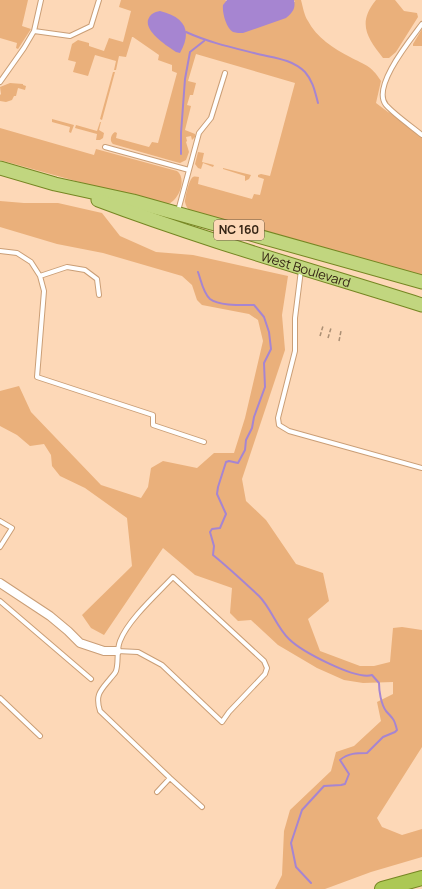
<svg xmlns="http://www.w3.org/2000/svg" width="422" height="889" viewBox="0 0 422 889" font-family="Manrope,sans-serif">
  <rect width="100%" height="100%" fill="#fdd8b7"/>
  <path fill="#eab07b" d="M0 0H28L22 26 31 29 18 49 16 48 17 43 0 38Z
    M121 0H227L225 1 295 2 294 0H301C303 7 304 15 308 21 316 37 334 49 350 57 365 65 371 65 381 81L376 103 388 112 403 119 422 136V278L190 211C187 208 186 206 185 202 185 198 189 179 193 177 195 176 197 177 199 177L198 184 252 199 254 194 260 195 264 179 258 177V175L261 174 270 176 295 83 196 54 188 81 196 83 193 95H190L187 105 191 106 185 130 195 134V137L192 140 191 136 186 137 187 141 186 142 189 152 186 160 180 163 176 162 113 144C109 141 111 134 115 132L117 133 116 138 149 147 152 142 158 143 177 73 172 71V65L158 60 159 55 133 37H132L126 57 119 56 116 70H114L116 61 95 55 88 76 73 72 76 62 68 60 72 44 78 40 89 43V46L104 51 109 38 123 42 131 11 119 7Z
    M376 0H395L404 11 417 13 418 17 396 52 389 58H383C367 38 357 23 376 0Z
    M422 29V46H413V44Z
    M113 72H115L102 120 100 119Z
    M10 83 23 84V85L26 86 25 90 18 88 16 96H14L12 100 6 102 0 101V95L1 94 0 87Z
    M52 119 74 125 71 133 69 132 70 127 52 122Z
    M100 122H101L99 130 104 133 103 138 100 140H96L97 134 75 128 76 125 97 131Z
    M0 128 94 155 96 149 177 171C188 179 178 206 162 205L0 160Z
    M198 152 204 153 202 162 214 165 213 167 203 163 201 169 198 168 195 164Z
    M223 168 251 175 249 179 245 181V176L223 169Z
    M0 201 24 203H58L102 213 120 236 156 252 193 255 288 276 282 315 285 350 242 479 246 501 266 520 296 564 323 573 329 601 308 619 320 651 360 666H374L390 662 393 628 402 627 422 630V747L377 818 382 827 402 835 422 829V857L371 872 325 889H275L282 875 284 831 290 810 331 771 336 752 354 746 381 721 377 702 393 694V682L363 683 344 680 317 668 278 645 251 620 238 621 230 613 232 588 195 575 163 548 104 635 91 628 82 615 132 566 127 518 85 488 60 476 52 466 51 455 44 444 30 446 17 435 0 426V391L19 386 31 412 101 485 141 498 148 487 151 468 163 461 197 468 214 453H234L245 418 263 341 258 320 249 314 202 305 197 300 192 285 182 276 103 253 57 244 0 227Z"/>
  <path fill="#a685d1" d="M227 0H294C296 9 292 13 286 18L243 33C240 33 236 33 233 32 226 28 222 12 223 5Z
    M160 11C184 17 193 30 180 53L176 52C167 46 145 32 148 20 150 14 154 12 160 11Z"/>
  <g fill="none" stroke-linecap="round" stroke-linejoin="round">
    <path stroke="#a685d1" stroke-width="2" d="M186 32C208 42 230 47 254 53 272 58 291 58 305 72 313 81 315 92 318 103
      M181 154V133L185 79 190 52 204 41
      M198 272C201 280 203 293 210 299 219 306 242 305 254 305L264 317 269 332 271 349 264 363 265 387 254 417 252 428 246 440 245 450 238 463 229 461 226 462 218 487 217 494 226 514 220 528 212 529 210 532 214 546 213 555C229 568 244 582 259 596 271 608 277 628 289 639 301 651 355 680 372 675L379 683C379 691 381 704 386 711 393 719 394 718 397 730L395 732 383 737 367 753C357 753 348 753 340 760L349 774 345 784 341 785 324 786 302 810 291 843 296 867 311 883"/>
    <defs>
      <path id="service" d="M422 24C411 39 371 87 386 105 395 115 411 126 422 135
        M34 31 70 36 91 26 99 0
        M0 82 24 48 34 31 41 0
        M105 147 189 170
        M178 211 199 133 211 118 225 73
        M0 251 17 253 31 262 40 276 44 291 37 377 153 415V425L204 442
        M301 270 295 318V351L278 418 279 425 289 431 422 468
        M40 276 67 267 85 270 97 279 99 295
        M0 521 12 528 0 547
        M0 601 91 679
        M117 651 138 652 162 665 222 722 229 712 265 674 267 668 264 661 173 577C157 594 128 620 120 641 116 651 119 662 116 671 115 674 112 676 110 679 100 691 95 695 100 711L170 778 202 807
        M0 698 40 736
        M157 792 170 778"/>
      <path id="minor" d="M0 583 50 616 68 631 80 643 104 651H117"/>
      <g id="primary">
        <path d="M0 168 55 184 133 201 422 282"/>
        <path id="s1" d="M98 200C204 240 314 271 422 305"/>
      </g>
      <path id="trunk" d="M382 889 422 878"/>
    </defs>
    <use href="#service" stroke="#ca9e76" stroke-width="6"/>
    <use href="#minor" stroke="#ca9e76" stroke-width="10"/>
    <use href="#primary" stroke="#758622" stroke-width="15"/>
    <use href="#trunk" stroke="#758622" stroke-width="16"/>
    <path stroke="#ab8f74" stroke-width="1.5" stroke-dasharray="4 2" stroke-linecap="butt" d="M320 336 323 326
      M328 338 331 328
      M339 341 341 331"/>
    <use href="#service" stroke="#fff" stroke-width="4"/>
    <use href="#minor" stroke="#fff" stroke-width="8"/>
    <use href="#primary" stroke="#c1d67f" stroke-width="13"/>
    <use href="#trunk" stroke="#acc854" stroke-width="14"/>
  </g>
  <g text-anchor="middle" stroke-width="4" stroke-linejoin="round" paint-order="stroke">
    <rect fill="#fdd8b7" stroke="#715a45" stroke-width="1" x="214" y="220" width="50" height="20" rx="3"/>
    <g font-size="12" font-weight="bold" fill="#352414">
      <text x="239" y="234">NC 160</text>
    </g>
    <g font-size="13" fill="#352414" stroke="#fdd8b7">
      <text dy="5" stroke="none"><textPath href="#s1" startOffset="219">West Boulevard</textPath></text>
    </g>
  </g>
</svg>
